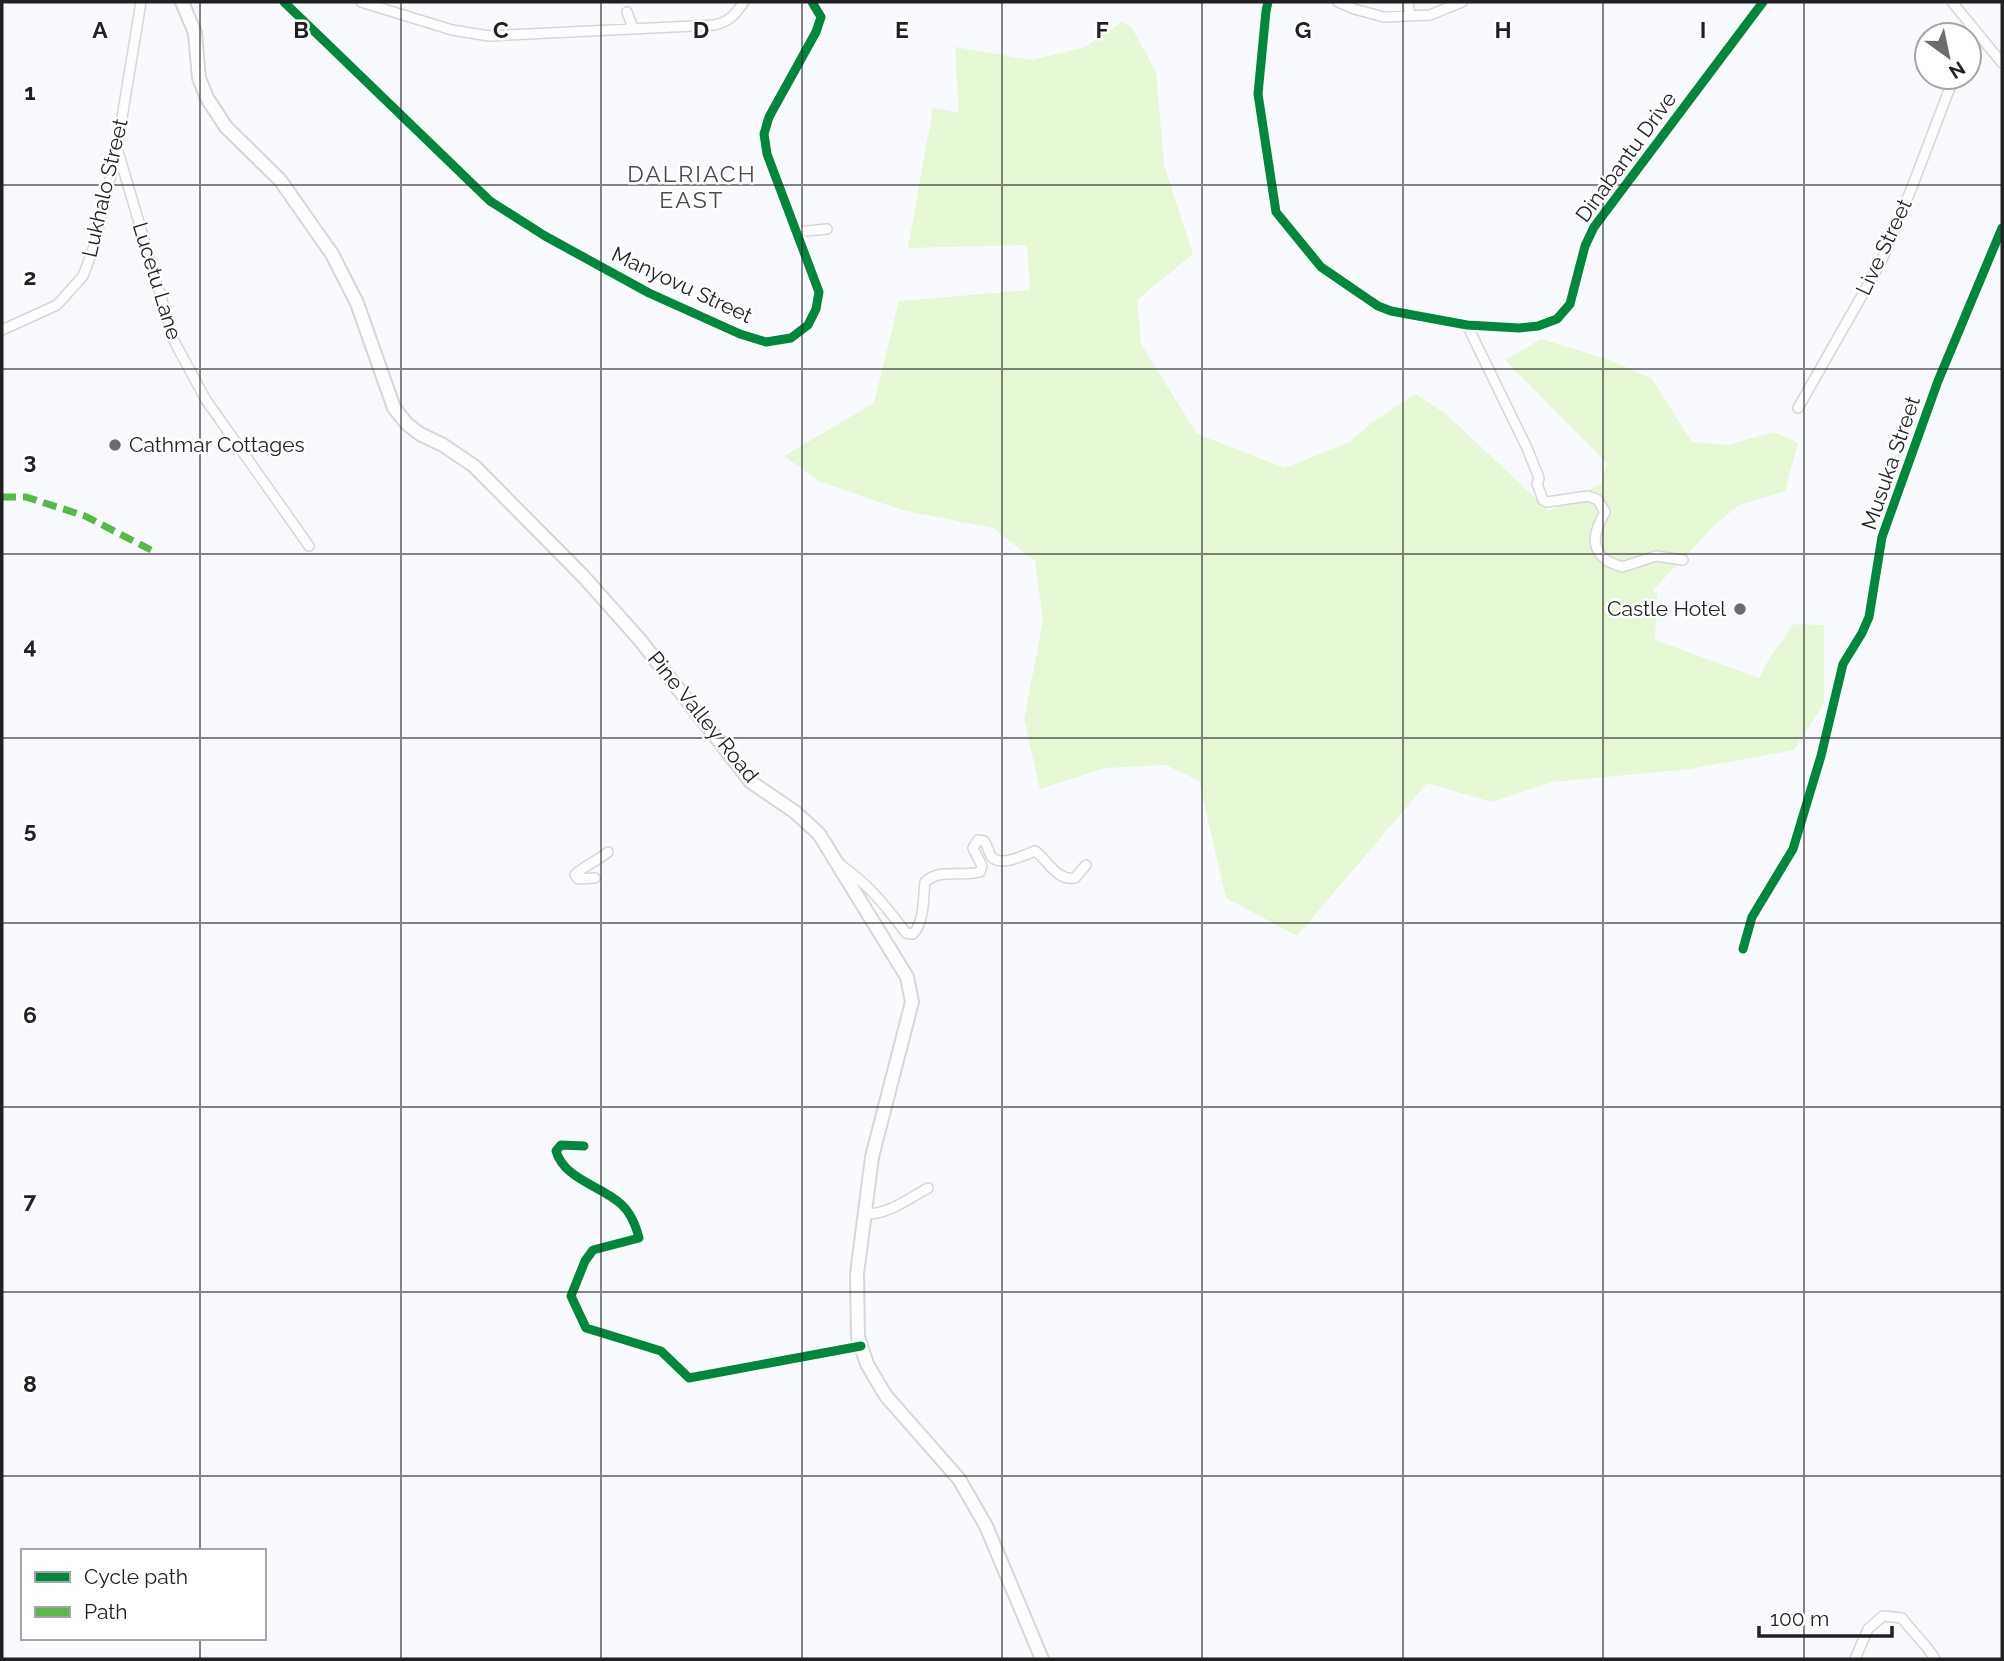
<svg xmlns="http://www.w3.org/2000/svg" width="2004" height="1661" viewBox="0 0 2004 1661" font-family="Raleway,sans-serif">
  <rect width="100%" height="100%" fill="#f8fafd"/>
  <path fill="#e5f7d5" d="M1122 22 1132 28 1156 72 1164 165 1193 254 1137 300 1141 344 1197 434 1285 468 1348 443 1373 422 1415 394 1446 414 1549 511 1601 484 1607 463 1505 360 1541 339 1607 359 1652 379 1692 442 1728 445 1774 432 1798 443 1785 491 1739 505 1715 525 1653 590 1657 594 1655 640 1759 678 1770 657 1794 624 1824 625V703L1794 750 1690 769 1552 782 1492 802 1427 783 1297 936 1226 898 1199 781 1166 765 1105 768 1040 789 1024 719 1043 621 1035 561 993 528 902 510 818 481 784 456 874 403 899 301 1030 290 1027 245 908 248 933 108 959 113 955 47 1032 60 1085 47Z"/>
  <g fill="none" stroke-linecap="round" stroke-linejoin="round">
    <defs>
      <path id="street" d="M284 2 490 201 545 236 649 293 740 334 766 342 791 338 808 325 816 309 819 292 767 154 764 134 769 117 816 32 821 17 812 2
        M361 2 452 30 489 36 714 25C729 22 735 15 744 2
        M1268 2 1266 11 1258 94 1276 212 1321 267 1378 306 1391 311 1467 325 1519 328 1538 326 1557 319 1570 304 1585 246 1594 227 1763 2
        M1338 2 1354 9 1384 17 1430 15 1462 2
        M1408 2 1410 15
        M1952 2 2002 63
        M627 12 633 28
        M117 148 174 341 206 400 309 546
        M796 232 827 229
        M1467 325 1527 448 1539 478 1537 484 1543 500 1547 502 1588 496 1598 500 1605 512C1596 528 1588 546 1606 560 1610 563 1618 565 1622 567L1656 556 1683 560
        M2 330 57 305 83 276 95 244 117 148 141 2
        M1798 408 1881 262 1912 187 1954 77
        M841 865C871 887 884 904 906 933L913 934C925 921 923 898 925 882 940 868 961 877 980 872L982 866 973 848 978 840 984 841C988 846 988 851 991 856 1000 868 1024 855 1035 851 1048 860 1056 881 1075 878L1086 865
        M595 878 578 879 575 875C582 867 599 860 608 852
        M1743 949 1752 917 1793 849 1821 756 1843 664 1862 633 1869 617 1882 537 1938 381 2002 228
        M584 1146 561 1145 556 1151C564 1179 601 1186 621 1204 631 1213 636 1226 639 1238L593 1250 585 1261 571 1296 586 1328 661 1351 689 1378 861 1346
        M864 1214C888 1215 908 1199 928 1188
        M1855 1659 1868 1629 1883 1616 1902 1618C1913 1633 1926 1644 1935 1659"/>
      <path id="secondary" d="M182 2 195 33 199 78 207 98 226 127 280 180 332 254 357 303 394 408 407 424 420 434 443 445 474 466 583 576 640 640 751 782 795 812 819 834 907 977 912 1002 872 1157 857 1274 858 1337 867 1364 886 1396 959 1479 986 1526 1042 1659"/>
    </defs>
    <use href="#street" stroke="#d6d7d9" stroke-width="12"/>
    <use href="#secondary" stroke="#d6d7d9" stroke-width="16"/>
    <use href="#street" stroke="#fefeff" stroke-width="9"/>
    <use href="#secondary" stroke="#fefeff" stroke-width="12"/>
    <path stroke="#58b947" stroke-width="7" stroke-dasharray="14 7" stroke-linecap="butt" d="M2 497H26L85 516 151 550"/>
    <defs>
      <path id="cycleway" d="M284 2 490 201 545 236 649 293 740 334 766 342 791 338 808 325 816 309 819 292 767 154 764 134 769 117 816 32 821 17 812 2
        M1268 2 1266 11 1258 94 1276 212 1321 267 1378 306 1391 311 1467 325 1519 328 1538 326 1557 319 1570 304 1585 246 1594 227 1763 2
        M1743 949 1752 917 1793 849 1821 756 1843 664 1862 633 1869 617 1882 537 1938 381 2002 228
        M584 1146 561 1145 556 1151C564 1179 601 1186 621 1204 631 1213 636 1226 639 1238L593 1250 585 1261 571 1296 586 1328 661 1351 689 1378 861 1346"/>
    </defs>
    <use href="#cycleway" stroke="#fff" stroke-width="13"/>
    <use href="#cycleway" stroke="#00873e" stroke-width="9"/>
  </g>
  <path fill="none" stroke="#212123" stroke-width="2" stroke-opacity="0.55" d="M200 2V1551M401 2V1659M601 2V1659M802 2V1659M1002 2V1659M1202 2V1659M1403 2V1659M1603 2V1659M1804 2V1659M2 185H2002M2 369H2002M2 554H2002M2 738H2002M2 923H2002M2 1107H2002M2 1292H2002M2 1476H2002M200 1638V1659"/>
  <g fill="#6c6d6f" stroke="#fff" stroke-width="2.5">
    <circle cx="115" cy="445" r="7"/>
    <circle cx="1740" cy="609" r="7"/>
  </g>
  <g text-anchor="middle" stroke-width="5" stroke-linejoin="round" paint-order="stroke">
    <g font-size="21" fill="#212123" stroke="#fff">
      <text transform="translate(1626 157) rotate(-54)" y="7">Dinabantu Drive</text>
      <text transform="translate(105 188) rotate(-77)" y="7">Lukhalo Street</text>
      <text transform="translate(1884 247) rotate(-65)" y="7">Live Street</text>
      <text transform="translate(157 281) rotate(73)" y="7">Lucetu Lane</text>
      <text transform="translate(682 285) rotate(25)" y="7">Manyovu Street</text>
      <text transform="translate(1891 463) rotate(-71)" y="7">Musuka Street</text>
      <text transform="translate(703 717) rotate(51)" y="7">Pine Valley Road</text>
    </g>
    <g font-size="21" fill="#212123" stroke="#fff" text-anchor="start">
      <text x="129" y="452">Cathmar Cottages</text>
      <text x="1726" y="616" text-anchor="end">Castle Hotel</text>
    </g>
    <g font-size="23" letter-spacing="2" fill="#48494d" stroke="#fff">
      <text x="692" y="182">DALRIACH<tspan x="692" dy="26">EAST</tspan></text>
    </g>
  </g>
  <g font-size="23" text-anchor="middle" font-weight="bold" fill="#212123" stroke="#fff" stroke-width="5" stroke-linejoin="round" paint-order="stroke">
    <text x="100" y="38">A</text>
    <text x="301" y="38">B</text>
    <text x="501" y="38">C</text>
    <text x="701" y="38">D</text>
    <text x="902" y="38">E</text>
    <text x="1102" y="38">F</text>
    <text x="1303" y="38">G</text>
    <text x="1503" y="38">H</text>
    <text x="1703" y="38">I</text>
    <text x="30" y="100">1</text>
    <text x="30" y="285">2</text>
    <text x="30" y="469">3</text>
    <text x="30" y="654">4</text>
    <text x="30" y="838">5</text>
    <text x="30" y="1023">6</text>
    <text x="30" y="1208">7</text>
    <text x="30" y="1392">8</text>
  </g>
  <rect width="2004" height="1661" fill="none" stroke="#212123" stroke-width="7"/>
  <rect x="21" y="1549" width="245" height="91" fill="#ffffff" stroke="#a6a6a7" stroke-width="2"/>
  <rect x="35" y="1572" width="35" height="10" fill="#00873e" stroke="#a6a6a7" stroke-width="2"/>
  <text x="84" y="1584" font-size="21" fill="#212123">Cycle path</text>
  <rect x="35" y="1607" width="35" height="10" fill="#58b947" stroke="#a6a6a7" stroke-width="2"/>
  <text x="84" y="1619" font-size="21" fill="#212123">Path</text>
  <g transform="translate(1948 56) rotate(147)"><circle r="33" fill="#ffffff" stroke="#a6a6a7" stroke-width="2"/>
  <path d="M0-5L12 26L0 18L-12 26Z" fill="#6c6d6f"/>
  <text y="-10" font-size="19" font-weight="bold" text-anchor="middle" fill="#212123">N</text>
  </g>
  <path d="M1759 1626v10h133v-10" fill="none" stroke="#212123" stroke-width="3.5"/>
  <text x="1770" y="1626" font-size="21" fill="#212123" stroke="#ffffff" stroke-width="5" paint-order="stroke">100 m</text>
</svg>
